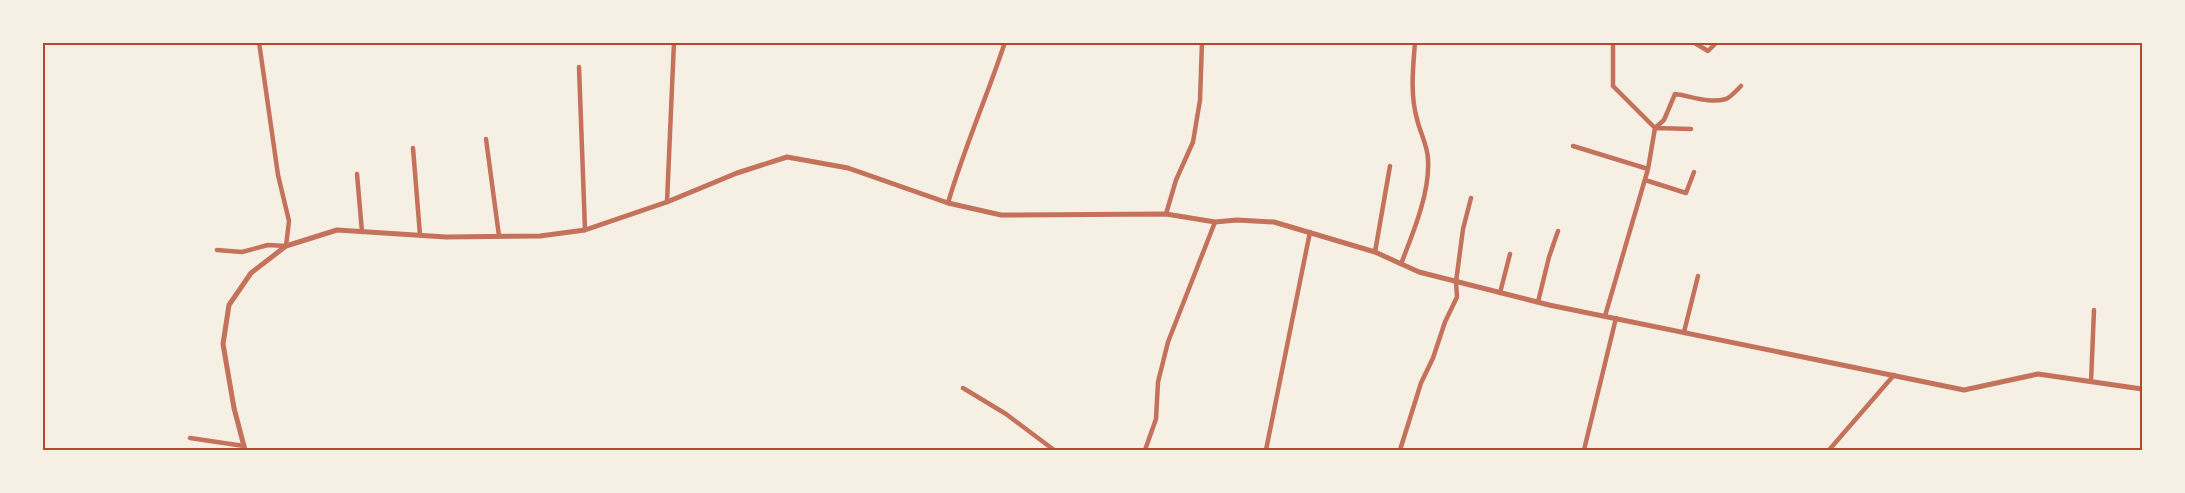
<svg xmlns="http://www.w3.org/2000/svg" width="2185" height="493" viewBox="0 0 2185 493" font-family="Signika,sans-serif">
  <rect width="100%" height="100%" fill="#f6efe4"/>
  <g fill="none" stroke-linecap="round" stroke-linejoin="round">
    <path stroke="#c5725c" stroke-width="4.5" d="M1693 42 1708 51 1717 42
      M579 67 585 230
      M1655 128 1664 120 1675 94C1692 96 1708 104 1726 99 1731 97 1737 90 1741 86
      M1655 128 1691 129
      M486 139 499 236
      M1573 146 1648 169
      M413 148 420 235
      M357 174 362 232
      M1645 180 1686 193 1694 172
      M667 202 674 42
      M948 203C964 148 987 97 1005 42
      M1166 214 1176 180 1193 142 1200 100 1202 42
      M217 250 242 252 268 245 286 246 289 221 278 175 259 42
      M1375 252 1390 166
      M1401 264C1413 233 1430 193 1428 160 1428 146 1420 133 1417 119 1410 95 1413 68 1415 42
      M1500 293 1510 254
      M1538 302 1549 257 1558 231
      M1605 316 1648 169 1655 128 1613 86V42
      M1684 332 1698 276
      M2091 382 2094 310
      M963 388 1006 414 1054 450
      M190 438 244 446
      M1145 450 1156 419 1158 382 1168 342 1215 222
      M1266 450 1310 232
      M1400 450 1421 383 1433 358 1445 322 1457 297 1456 282 1463 229 1471 198
      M1584 450 1616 318
      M1829 450 1894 375"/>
    <path stroke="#c5725c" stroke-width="5" d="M245 450 234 408 223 344 229 305 251 273 286 246 337 230 446 237 540 236 585 230 667 202 737 173 787 157 848 168 948 203 1001 215 1166 214 1215 222 1237 220 1274 222 1375 252 1419 272 1549 305 1964 390 2038 374 2142 389"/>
  </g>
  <rect width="2185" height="493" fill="none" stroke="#f6efe4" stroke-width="88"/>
  <rect x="44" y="44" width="2097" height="405" fill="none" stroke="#b5482f" stroke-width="2"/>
</svg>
